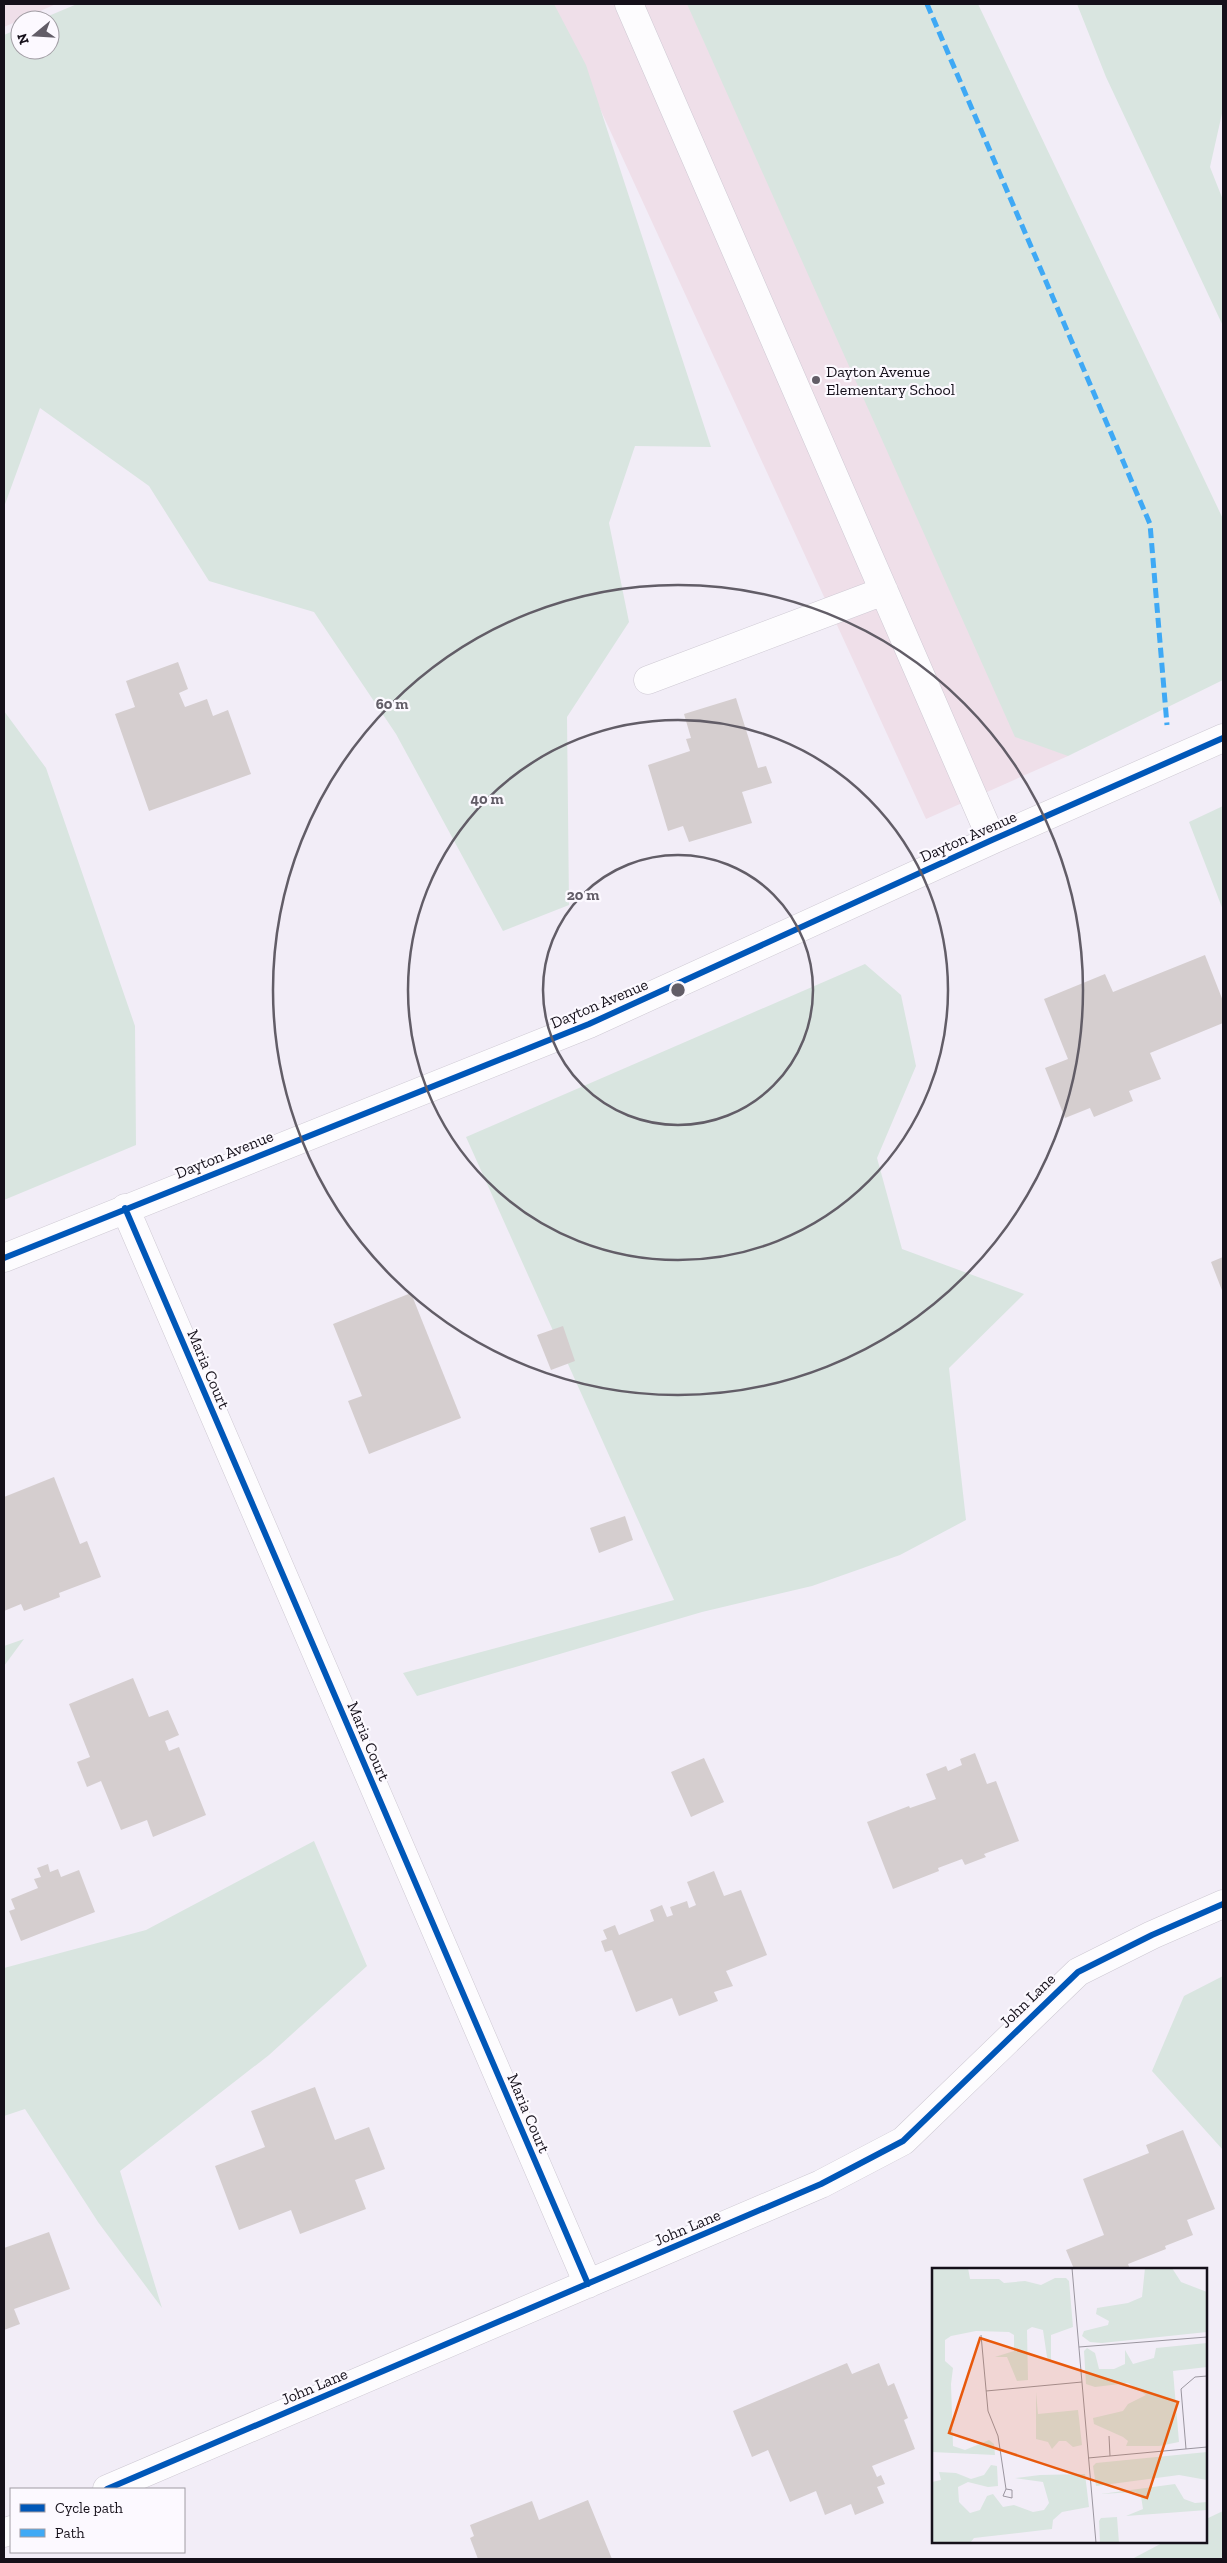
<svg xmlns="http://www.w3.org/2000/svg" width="1227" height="2563" viewBox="0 0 1227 2563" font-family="'Zilla Slab',serif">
  <rect width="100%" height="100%" fill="#f2edf7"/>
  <path fill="#efdfe9" d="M4 4H56L4 27Z
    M552 4H748L1068 756 926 819Z"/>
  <path fill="#d9e5e0" d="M77 4H554L586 65 711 447 635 446 609 523 629 622 567 717 569 905 503 931 396 734 314 612 209 581 149 486 40 408 4 507V35L20 28V50H50V20H39Z
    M687 4H978L1223 519V680L1068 756 1015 737Z
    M1077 4H1223V109L1210 167 1223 200V326L1106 77Z
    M4 711 46 768 135 1026 136 1145 4 1200Z
    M1223 806V910L1189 822Z
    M865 964 901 995 916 1066 877 1158 902 1249 1024 1294 949 1368 966 1520 900 1555 812 1586 702 1612 417 1696 403 1673 674 1600 466 1137Z
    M24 1639 4 1666V1646Z
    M314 1841 367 1966 269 2055 120 2171 162 2308 98 2222 25 2109 4 2116V1968L146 1930Z
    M1223 1976V2150L1152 2071 1184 1996Z
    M1223 2511V2559H1132L1164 2542H1206V2519Z"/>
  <path fill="#d5cecf" d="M178 662 188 689 179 693 185 707 207 699 213 716 228 710 251 774 149 811 115 714 135 707 126 681Z
    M736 698 758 768 766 766 772 783 742 792 752 823 689 842 683 826 668 831 648 765 690 751 686 739 691 738 684 714Z
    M1205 955 1223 1001V1023L1150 1053 1161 1079 1129 1091 1133 1101 1094 1117 1090 1108 1065 1118 1045 1068 1068 1059 1044 999 1105 974 1113 992Z
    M1223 1257V1293L1211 1262Z
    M411 1293 461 1418 369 1454 348 1401 362 1396 333 1324Z
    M563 1326 575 1361 551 1370 537 1335Z
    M54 1477 80 1544 87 1541 101 1577 59 1593 60 1597 24 1611 21 1604 4 1611V1497Z
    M625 1516 633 1540 599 1553 590 1528Z
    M133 1678 149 1717 168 1710 179 1735 165 1741 169 1751 179 1747 206 1815 153 1837 147 1820 121 1830 101 1781 87 1787 77 1762 90 1757 69 1704Z
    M975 1753 987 1784 996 1781 1019 1841 984 1854 986 1857 965 1865 962 1859 938 1868 939 1871 893 1889 867 1822 909 1806 910 1808 936 1799 926 1774 946 1766 948 1771 962 1765 960 1759Z
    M704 1758 724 1802 691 1817 671 1772Z
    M48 1864 50 1872 58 1869 61 1877 79 1870 95 1912 21 1941 9 1911 15 1909 11 1899 38 1888 34 1879 41 1877 37 1868Z
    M714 1871 724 1896 741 1890 767 1955 726 1971 733 1986 714 1992 718 2001 679 2016 672 1998 636 2012 612 1950 605 1952 601 1941 607 1939 603 1930 615 1925 619 1935 654 1921 650 1910 662 1905 667 1917 673 1915 670 1907 687 1901 689 1908 696 1905 687 1882Z
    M315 2087 335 2140 369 2127 385 2169 355 2180 366 2209 300 2234 291 2210 239 2230 215 2166 265 2147 251 2111Z
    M1183 2130 1215 2209 1187 2220 1193 2235 1165 2246 1166 2249 1128 2264 1130 2269H1074L1066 2250 1104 2235 1083 2179 1149 2153 1146 2145Z
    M49 2232 70 2289 14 2309 20 2324 4 2330V2248Z
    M847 2363 852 2374 879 2363 888 2386 894 2383 908 2418 904 2420 915 2449 872 2466 877 2477 881 2475 885 2484 877 2487 884 2503 855 2515 851 2504 825 2515 816 2491 790 2502 768 2450 752 2457 733 2411Z
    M588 2500 612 2559H478L470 2538 474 2536 470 2525 532 2501 539 2520Z"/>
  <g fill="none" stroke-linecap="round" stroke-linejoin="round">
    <defs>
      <path id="minor" d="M629 4 992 840
        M648 680 884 591
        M125 1208 588 2284
        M4 1258 589 1024 992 840 1223 738
        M107 2489 821 2184 903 2141 1078 1972 1152 1935 1223 1904
        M4 2533 11 2530"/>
    </defs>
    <use href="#minor" stroke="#cec9d3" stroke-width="29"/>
    <use href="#minor" stroke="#fdfcfe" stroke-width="28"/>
    <path stroke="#3fa9f5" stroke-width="5" stroke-dasharray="10 5" stroke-linecap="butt" d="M927 4 1150 524 1167 725"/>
    <defs>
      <path id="cycleway" d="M125 1208 588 2284
        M4 1258 589 1024 992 840 1223 738
        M107 2489 821 2184 903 2141 1078 1972 1152 1935 1223 1904"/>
    </defs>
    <use href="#cycleway" stroke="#fcf9ff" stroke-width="9"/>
    <use href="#cycleway" stroke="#0057b8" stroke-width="6"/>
  </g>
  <g fill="none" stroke="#625d67" stroke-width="2.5">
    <circle cx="678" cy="990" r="135"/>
    <circle cx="678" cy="990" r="270"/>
    <circle cx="678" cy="990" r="405"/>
  </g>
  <circle fill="#625d67" stroke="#fcf9ff" stroke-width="2" cx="816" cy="380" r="5"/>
  <g text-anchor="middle" stroke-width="4.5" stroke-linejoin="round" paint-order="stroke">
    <g font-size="16" fill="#15101a" stroke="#fcf9ff" text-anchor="start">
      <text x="826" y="377">Dayton Avenue<tspan x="826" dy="18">Elementary School</tspan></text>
    </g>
    <g font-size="16" fill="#15101a" stroke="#fcf9ff">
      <text transform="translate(968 836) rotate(-24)" y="6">Dayton Avenue</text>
      <text transform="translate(599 1003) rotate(-23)" y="6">Dayton Avenue</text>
      <text transform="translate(224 1154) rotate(-22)" y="6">Dayton Avenue</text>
      <text transform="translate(209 1369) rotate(67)" y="6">Maria Court</text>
      <text transform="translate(369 1741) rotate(67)" y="6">Maria Court</text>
      <text transform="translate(1027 2000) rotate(-44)" y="6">John Lane</text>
      <text transform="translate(529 2113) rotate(67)" y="6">Maria Court</text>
      <text transform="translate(687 2227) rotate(-23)" y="6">John Lane</text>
      <text transform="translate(314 2386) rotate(-23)" y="6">John Lane</text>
    </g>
  </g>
  <g transform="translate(932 2268)">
    <rect width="275" height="275" fill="#f2edf7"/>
    <path d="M0 0H36L38 11H67L72 15 93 13 109 17 123 10H134L137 13 141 59 119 67V95L115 89 111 62 100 59 95 62 96 112 85 113 75 89H63L82 83V67L77 64 44 63 19 68 13 72V93L21 100 19 116 21 178 33 182 57 172 62 176 63 187 0 184ZM213 0H240L249 14 275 24V64L170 75 158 74 150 68 152 63 176 57 177 53 164 46 165 40 196 35 210 29ZM275 75V99L241 103 247 174 227 178H194L196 173 191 169 162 156 161 150 191 143 196 136 214 127 196 115 163 119 154 116 152 83 155 80 163 85 167 101H182L193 96V82L201 96 222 90 224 80ZM104 124 106 146 146 142 150 177 141 179 134 173H127L120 181 116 174 104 171ZM275 184V212L247 207 164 218 161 198 164 195ZM59 197 65 198 66 218 56 219 36 214 26 219 27 234 38 245 48 242 55 228 61 226 71 239 82 237 101 244 112 242 117 235 111 214 83 210 108 207 153 206 157 239 130 244 121 252 120 261 42 270 38 275H0V214L9 212 7 204 24 205 39 211 52 207ZM243 216 252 231 263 235 275 234V242L194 248 211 241 209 228 203 224 169 226ZM185 249 187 275H168L167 253 169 250Z" fill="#d9e5e0"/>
    <path fill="none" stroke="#9a959f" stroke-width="1" d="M140 0 164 275M49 67 56 143 66 168 74 221 71 228 80 230V222L74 221M147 79 275 69M54 123 150 114M177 168 178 188M254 181 249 121 263 109 275 108M156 190 275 179"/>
    <path fill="#e8590c" fill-opacity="0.15" stroke="#e8590c" stroke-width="2.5" d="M48 70 246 134 215 230 17 165Z"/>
    <rect width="275" height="275" fill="none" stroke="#15101a" stroke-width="2.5"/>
  </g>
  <circle cx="678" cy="990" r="8" fill="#625d67" stroke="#fcf9ff" stroke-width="2.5"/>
  <g font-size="15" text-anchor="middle" font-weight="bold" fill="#625d67" stroke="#fcf9ff" stroke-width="4.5" stroke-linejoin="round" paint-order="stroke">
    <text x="392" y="709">60 m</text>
    <text x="487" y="804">40 m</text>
    <text x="583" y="900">20 m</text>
  </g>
  <rect width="1227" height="2563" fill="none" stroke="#15101a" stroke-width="10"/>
  <rect x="10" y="2488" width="175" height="65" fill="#fcf9ff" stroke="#a09ca3"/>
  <rect x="20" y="2504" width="25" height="8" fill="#0057b8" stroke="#a09ca3"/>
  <text x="55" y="2513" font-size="15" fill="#15101a">Cycle path</text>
  <rect x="20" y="2529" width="25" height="8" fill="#3fa9f5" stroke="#a09ca3"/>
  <text x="55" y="2538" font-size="15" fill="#15101a">Path</text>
  <g transform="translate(35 35) rotate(252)"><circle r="24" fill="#fcf9ff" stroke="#a09ca3"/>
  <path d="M0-4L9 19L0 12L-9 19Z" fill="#625d67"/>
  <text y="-8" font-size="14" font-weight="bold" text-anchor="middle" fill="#15101a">N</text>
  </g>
</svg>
